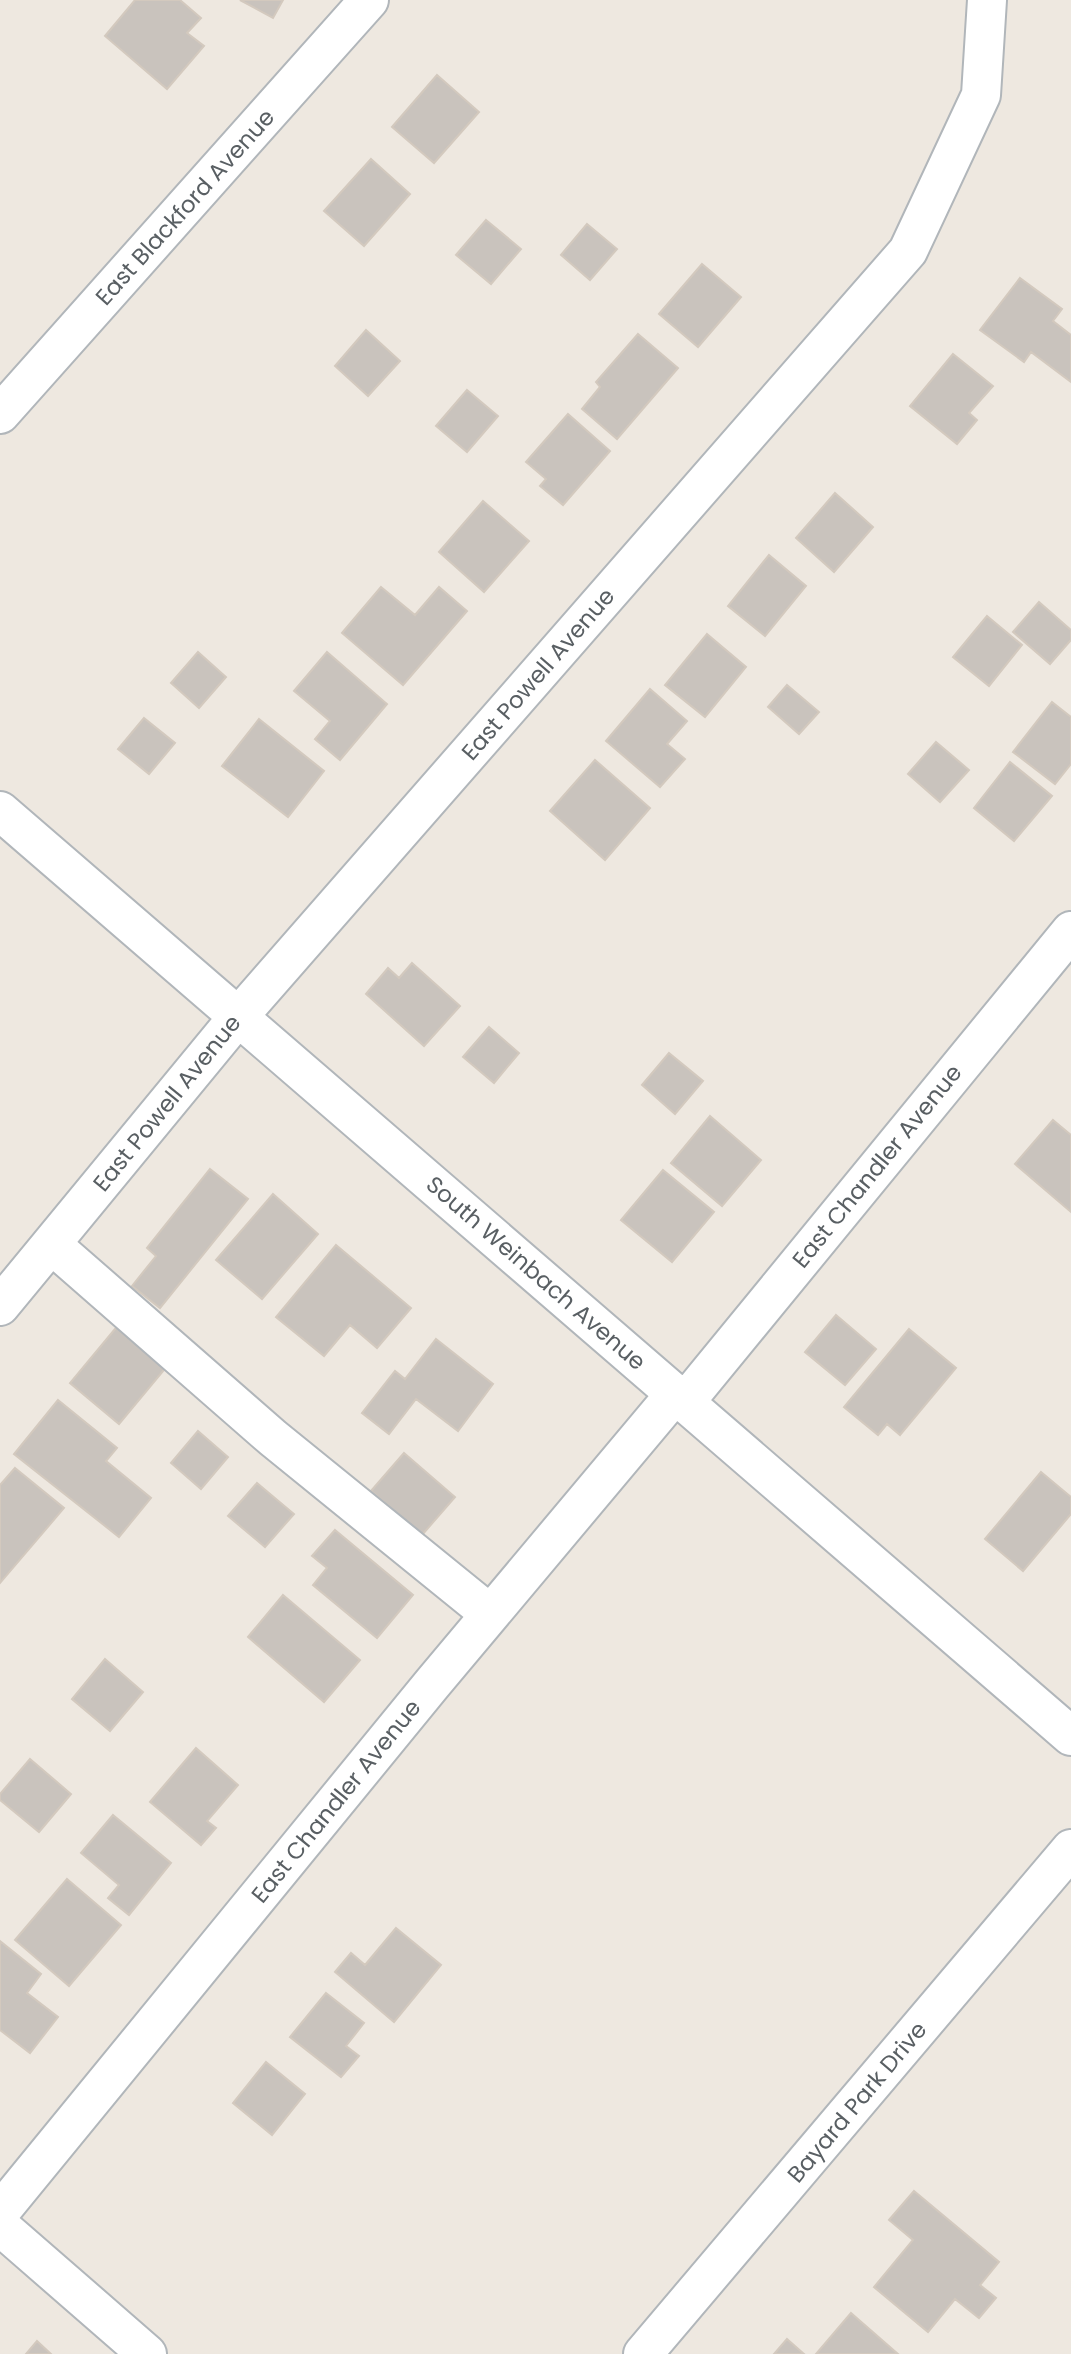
<svg xmlns="http://www.w3.org/2000/svg" width="1071" height="2354" viewBox="0 0 1071 2354" font-family="Poppins,sans-serif">
  <rect width="100%" height="100%" fill="#eee8e0"/>
  <path fill="#c9c3bd" stroke="#d3c9be" stroke-width="2" d="M135 0H180L201 18 187 33 204 46 167 89 105 36Z
    M240 0H283L273 18Z
    M437 75 479 112 434 163 392 127Z
    M371 159 410 194 364 246 324 211Z
    M486 220 521 249 491 284 456 255Z
    M587 224 617 249 590 280 561 255Z
    M702 264 741 297 698 347 659 314Z
    M1020 278 1062 309 1053 321 1071 335V382L1031 352 1024 362 980 330Z
    M366 330 400 361 368 396 335 366Z
    M638 334 678 368 617 439 582 409 600 387 596 382Z
    M953 354 993 386 969 413 977 420 957 444 910 406Z
    M467 390 498 416 467 452 436 426Z
    M568 414 610 451 563 505 540 486 546 479 526 462Z
    M835 493 873 527 834 572 796 538Z
    M483 501 529 541 484 592 439 552Z
    M769 555 806 586 765 636 728 606Z
    M381 587 415 615 439 587 467 611 403 685 342 633Z
    M1039 602 1071 630V640L1050 664 1013 632Z
    M987 616 1022 645 989 686 953 657Z
    M707 634 746 667 705 717 665 685Z
    M198 652 226 677 199 708 171 683Z
    M327 652 387 704 340 760 315 739 330 721 294 691Z
    M787 685 819 712 799 734 768 707Z
    M650 689 687 721 667 744 685 759 660 787 606 741Z
    M1052 702 1071 717V764L1055 784 1013 752Z
    M144 718 175 743 149 774 118 749Z
    M259 719 324 771 288 817 222 766Z
    M936 742 969 770 940 802 908 774Z
    M595 760 650 808 605 860 550 811Z
    M1010 762 1052 796 1014 841 974 808Z
    M412 963 460 1006 424 1046 366 994 388 968 399 978Z
    M489 1027 519 1053 494 1083 463 1057Z
    M669 1053 703 1081 675 1114 642 1085Z
    M710 1116 761 1160 722 1206 671 1163Z
    M1053 1120 1071 1135V1212L1015 1164Z
    M210 1169 248 1199 160 1308 132 1286 156 1256 147 1248Z
    M663 1170 714 1212 672 1262 621 1220Z
    M273 1194 318 1234 262 1299 216 1260Z
    M336 1245 411 1308 377 1348 350 1325 324 1356 276 1317Z
    M836 1315 876 1349 845 1385 805 1352Z
    M120 1323 169 1364 119 1424 70 1383Z
    M909 1329 956 1368 900 1435 887 1424 878 1435 844 1407Z
    M436 1339 493 1384 458 1431 416 1399 389 1434 362 1413 395 1371 405 1379Z
    M58 1400 117 1448 106 1461 151 1498 119 1537 14 1454Z
    M198 1431 228 1457 201 1489 171 1463Z
    M404 1453 455 1497 422 1535 371 1491Z
    M15 1468 64 1508 0 1583V1485Z
    M1041 1472 1071 1497V1514L1023 1571 985 1539Z
    M257 1483 294 1514 265 1547 228 1516Z
    M335 1530 413 1595 377 1638 313 1585 327 1568 312 1556Z
    M283 1595 360 1660 324 1702 248 1637Z
    M105 1659 143 1692 110 1731 72 1699Z
    M196 1748 238 1785 207 1821 216 1828 201 1845 150 1802Z
    M30 1759 71 1794 39 1832 0 1800V1794Z
    M113 1815 171 1863 129 1915 108 1898 119 1885 81 1853Z
    M67 1879 121 1925 69 1986 15 1940Z
    M396 1928 441 1965 394 2022 335 1972 351 1953 365 1965Z
    M0 1941 41 1974 27 1993 58 2017 30 2053 0 2030Z
    M326 1993 364 2023 346 2046 359 2056 341 2077 290 2037Z
    M266 2062 305 2094 272 2135 233 2103Z
    M914 2191 999 2262 980 2285 996 2298 979 2318 955 2299 928 2332 874 2287 913 2240 889 2220Z
    M851 2313 898 2354H816Z
    M787 2339 804 2354H774Z
    M37 2341 51 2354H26Z"/>
  <g fill="none" stroke-linecap="round" stroke-linejoin="round">
    <defs>
      <path id="minor" d="M0 414 369 0
        M0 811 1071 1736
        M51 1244 273 1438 490 1614
        M0 1306 238 1017 908 251 981 95 987 0
        M685 1402 1071 931
        M0 2212 432 1684 676 1393
        M0 2226 147 2354
        M643 2354 1071 1849"/>
    </defs>
    <use href="#minor" stroke="#b1b6ba" stroke-width="42"/>
    <use href="#minor" stroke="#fff" stroke-width="38"/>
  </g>
  <g text-anchor="middle" stroke-width="7" stroke-linejoin="round" paint-order="stroke">
    <g font-size="23" fill="#595f63" stroke="#fff">
      <text transform="translate(185 207) rotate(-48)" y="8">East Blackford Avenue</text>
      <text transform="translate(538 674) rotate(-49)" y="8">East Powell Avenue</text>
      <text transform="translate(167 1103) rotate(-51)" y="8">East Powell Avenue</text>
      <text transform="translate(877 1166) rotate(-51)" y="8">East Chandler Avenue</text>
      <text transform="translate(536 1273) rotate(41)" y="8">South Weinbach Avenue</text>
      <text transform="translate(336 1801) rotate(-51)" y="8">East Chandler Avenue</text>
      <text transform="translate(857 2102) rotate(-50)" y="8">Bayard Park Drive</text>
    </g>
  </g>
</svg>
